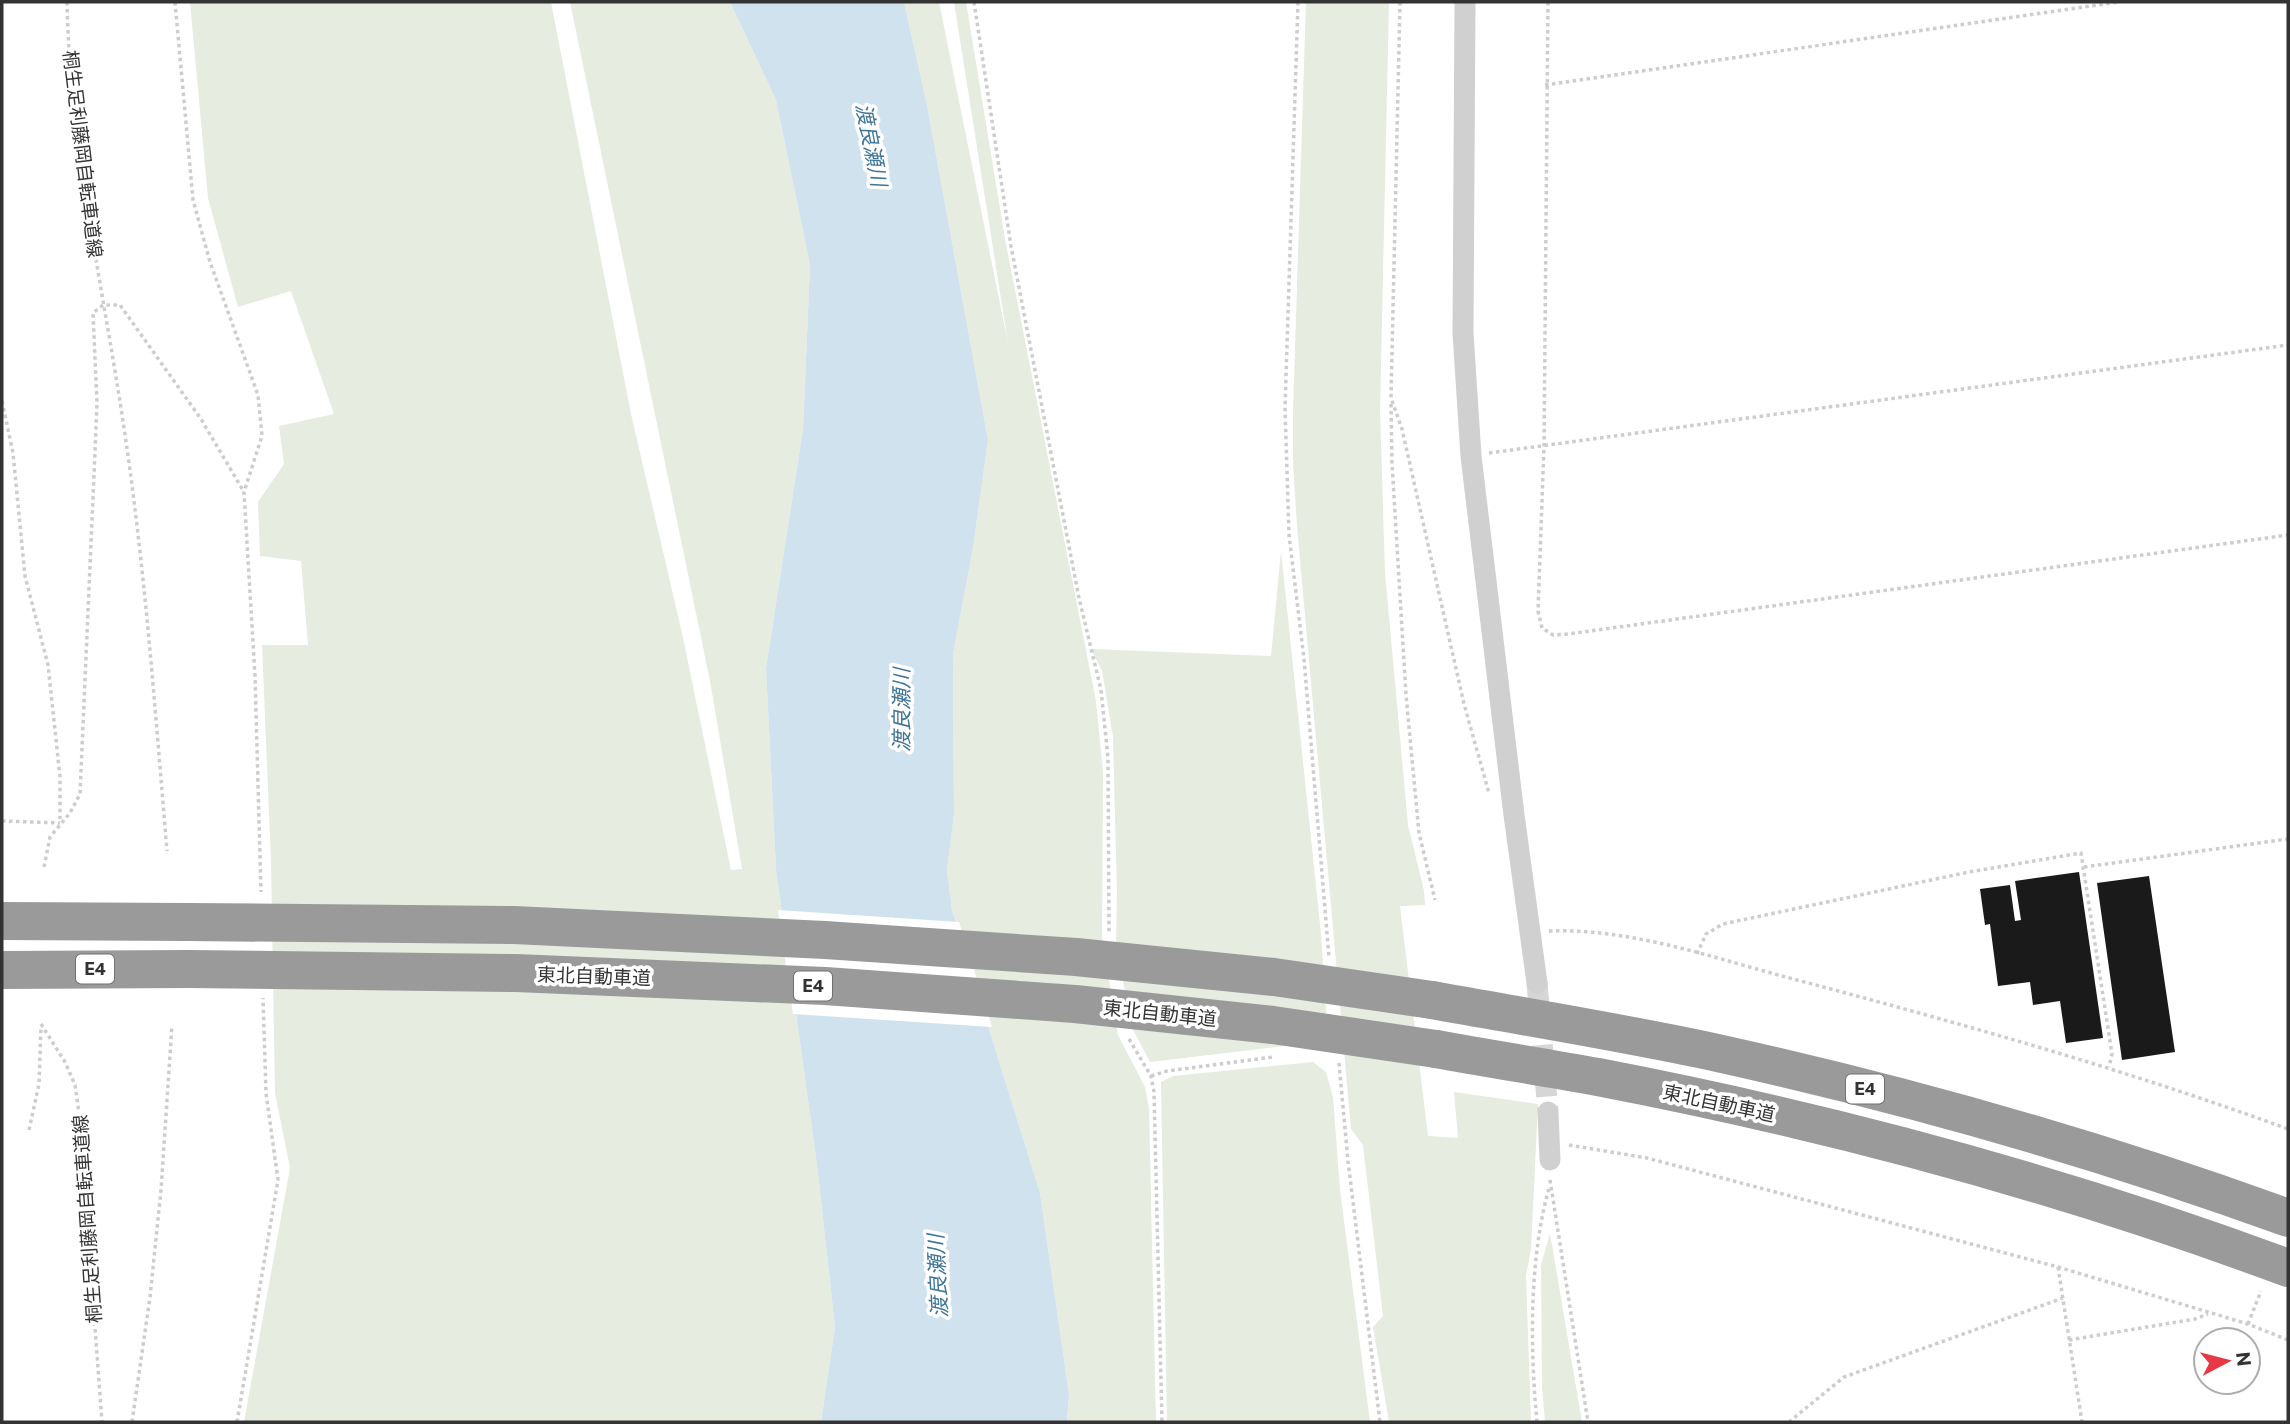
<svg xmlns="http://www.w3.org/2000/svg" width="2290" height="1424" viewBox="0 0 2290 1424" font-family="Commissioner,'Noto Sans JP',sans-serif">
  <rect width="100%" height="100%" fill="#fff"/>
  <path fill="#e6ecdf" d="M190 2H551L631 414 682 633 731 870 742 869 710 681 570 2H730L776 100 810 265 803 429 766 668 776 870 817 1165 835 1327 821 1422H244L290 1168 275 1093 271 861 262 645H308L301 561 260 556 258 502 284 464 279 426 334 414 291 291 238 307 208 198Z
    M904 2H939L1008 343 954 2H966L1005 239 1096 701 1103 772 1102 937 1118 1035 1145 1087 1149 1108 1156 1422H1067L1069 1394 1040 1193 952 910 947 870 954 814 953 654 973 548 988 440 927 105Z
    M1306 2H1389L1380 411 1385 573 1408 825 1424 891 1425 905 1400 906 1428 1136 1458 1138 1454 1092 1538 1104 1531 1249 1526 1276 1531 1422H1389L1373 1327 1383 1316 1363 1145 1351 1129 1297 526 1293 463V412Z
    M1281 551 1321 934 1328 1041 1150 1062 1132 1028 1116 944 1117 892 1113 737 1102 671 1091 649 1271 656Z
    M1313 1062 1326 1072 1333 1097 1340 1190 1370 1422H1167L1161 1082 1173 1076Z
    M1550 1233 1582 1422H1545L1542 1387 1541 1265Z"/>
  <path fill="#cfe2ee" d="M730 2H904L927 105 988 440 973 548 953 654 954 815 947 870 952 910 1040 1193 1069 1394 1067 1422H821L835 1327 817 1165 776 870 766 668 803 429 810 265 776 100Z"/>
  <path fill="#fff" d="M778 910 959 922 992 1027 793 1014Z"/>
  <path fill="#1a1a1a" d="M2079 872 2103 1038 2066 1043 2060 1001 2033 1005 2030 982 1998 986 1990 924 1985 925 1980 889 2010 885 2015 921 2021 920 2015 881Z
    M2149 876 2175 1052 2122 1060 2097 883Z"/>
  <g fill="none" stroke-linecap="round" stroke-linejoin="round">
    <path stroke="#d6d6d6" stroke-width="21" stroke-dasharray="21 10" stroke-linecap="butt" d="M1537 983 1548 1112"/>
    <path stroke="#cdcdcd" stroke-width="3.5" stroke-dasharray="3.5 3.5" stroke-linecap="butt" d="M67 2C70 146 103 286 124 428 145 568 155 709 167 851
      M175 2 193 200 210 262 258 395 262 436 244 492 255 676 261 892
      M974 2 1011 246 1079 598 1101 690 1108 758 1109 932
      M1298 2 1285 408 1289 535 1304 659 1329 957
      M1400 2 1391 398 1402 429 1464 704 1489 793
      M1548 2 1544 446 1538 611 1542 628 1553 635 1568 634 2288 535
      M1545 85 2118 2
      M2 401 13 453 25 576 48 665 60 777V820
      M1391 404 1392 463 1406 695 1419 833 1435 900
      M1489 453 2288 345
      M2 821 60 823
      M44 867 50 837 70 813 80 794 95 452 97 403 93 313 103 305H120L201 419 244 492
      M2084 867 2288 839
      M1549 931C1633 928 1716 959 1797 980 1963 1024 2127 1070 2288 1129
      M1697 954 1706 934 1723 924 1969 872 2081 853 2112 1054 2109 1067
      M41 1024 65 1062 75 1085 79 1113 102 1422
      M1129 1039 1151 1076 1154 1092 1162 1422
      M1339 1063 1348 1161 1380 1422
      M1151 1076 1167 1071 1273 1057
      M29 1130 39 1084 41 1026
      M1569 1145 1647 1158 2058 1267 2248 1324 2288 1340
      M1550 1180 1588 1422
      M2058 1267 2082 1422
      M2248 1324 2261 1291
      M2069 1340 2195 1319 2208 1314
      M132 1422 150 1297 161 1190 172 1025
      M237 1422 278 1180 266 1093 263 998
      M1537 1422C1530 1349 1529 1259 1549 1188
      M1789 1422 1844 1377 2063 1298"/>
    <path stroke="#d0d0d0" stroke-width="21" d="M1465 2 1463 333 1471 456 1514 815 1537 983
      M1548 1112 1550 1160"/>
    <path stroke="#9a9a9a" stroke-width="38" d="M2 921 188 922
      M2 970 188 969
      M1432 1000C1526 1017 1620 1032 1713 1052 1908 1095 2101 1150 2288 1218
      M1436 1049C1490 1059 1544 1067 1598 1077 1832 1122 2065 1185 2288 1268"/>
    <path stroke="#9a9a9a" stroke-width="38" d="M188 922 514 925 825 940 1076 957 1274 977 1432 1000
      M188 969 516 973 825 986 1075 1004 1273 1025 1436 1049"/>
  </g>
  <g text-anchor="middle" stroke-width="7" stroke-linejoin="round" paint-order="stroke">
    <g fill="#fff" stroke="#707070" stroke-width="2">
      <rect x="76" y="954.5" width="38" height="29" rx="5"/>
      <rect x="794" y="971.5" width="38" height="29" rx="5"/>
      <rect x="1846" y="1074.5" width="38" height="29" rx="5"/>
    </g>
    <g font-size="18" font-weight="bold" fill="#333">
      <text x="95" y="975">E4</text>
      <text x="813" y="992">E4</text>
      <text x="1865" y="1095">E4</text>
    </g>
    <g font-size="19" fill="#333" stroke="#fff">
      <text transform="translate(83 154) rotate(83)" y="7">桐生足利藤岡自転車道線</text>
      <text transform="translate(594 976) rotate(2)" y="7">東北自動車道</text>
      <text transform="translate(1160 1013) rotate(6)" y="7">東北自動車道</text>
      <text transform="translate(1719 1103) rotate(12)" y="7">東北自動車道</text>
      <text transform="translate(87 1219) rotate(-94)" y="7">桐生足利藤岡自転車道線</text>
    </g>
    <g font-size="21" font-style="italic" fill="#3f7597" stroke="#fff">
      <text transform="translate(871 145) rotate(79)" y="7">渡良瀬川</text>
      <text transform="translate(902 710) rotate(-90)" y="7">渡良瀬川</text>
      <text transform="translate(938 1276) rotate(-93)" y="7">渡良瀬川</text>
    </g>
  </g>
  <rect width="2290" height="1424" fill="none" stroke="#333333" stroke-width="7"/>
  <g transform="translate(2227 1361) rotate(83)"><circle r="33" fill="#ffffff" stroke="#adadad" stroke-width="2"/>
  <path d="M0-5L12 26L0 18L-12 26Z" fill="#e63946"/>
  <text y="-10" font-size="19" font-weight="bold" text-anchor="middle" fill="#333333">N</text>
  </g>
</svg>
